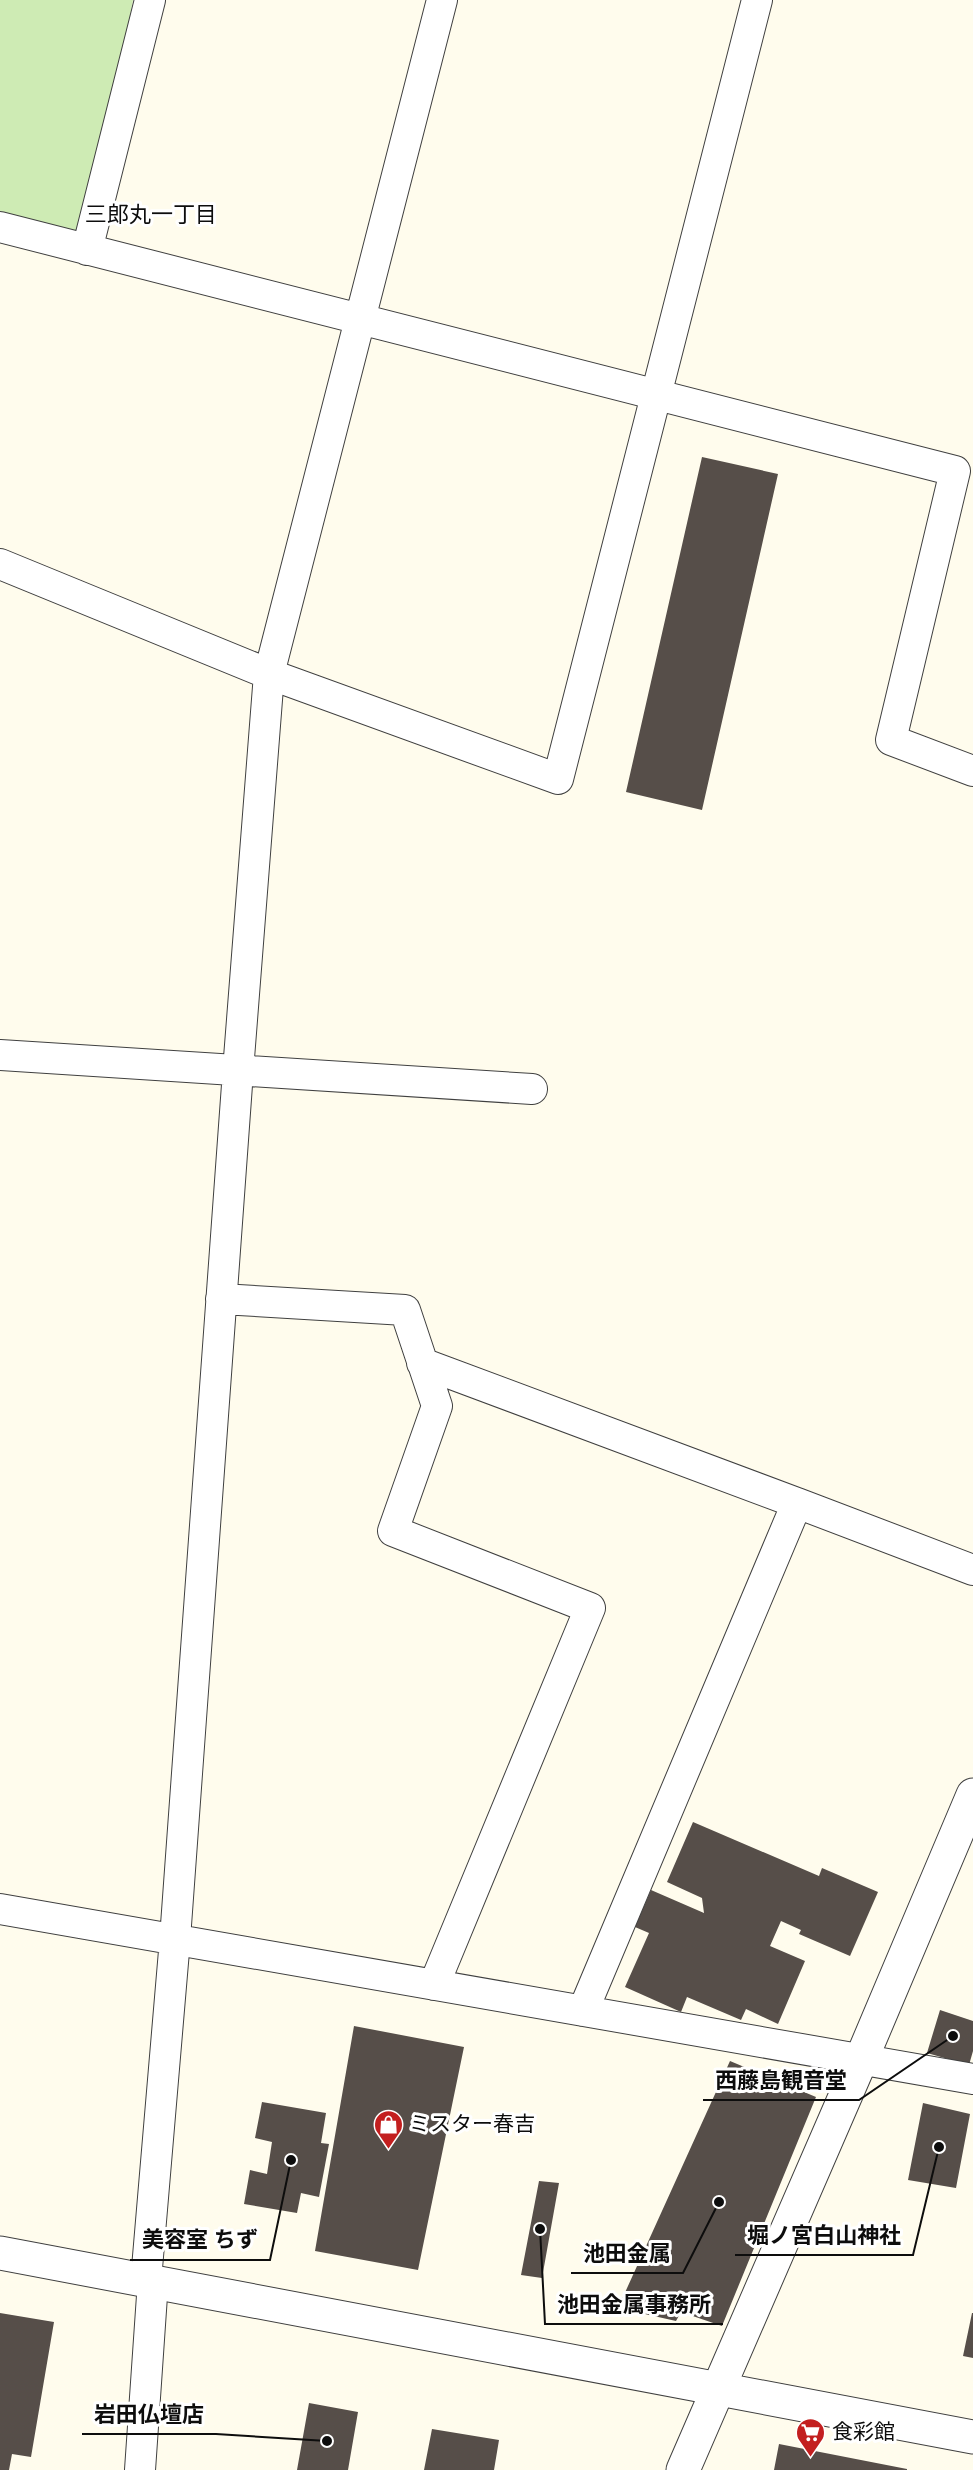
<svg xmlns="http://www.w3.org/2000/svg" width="973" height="2470" viewBox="0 0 973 2470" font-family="Lora,'Noto Sans JP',serif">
  <rect width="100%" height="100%" fill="#fffced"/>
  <path fill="#ceebb4" d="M0 0H133L87 250 0 227Z"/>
  <path fill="#564e49" d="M702 457 778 474 702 810 626 792Z
    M693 1822 819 1876 822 1868 878 1892 850 1956 799 1934 801 1930 781 1921 770 1946 805 1961 778 2024 746 2009 741 2020 687 1997 681 2012 625 1987 649 1933 635 1927 651 1890 704 1913 702 1898 667 1882Z
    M940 2010 973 2021V2051L969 2065 927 2053Z
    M354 2026 464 2047 418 2270 315 2251Z
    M730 2061 816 2097 722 2326 681 2312 676 2321 618 2308Z
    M262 2102 326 2113 321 2143 329 2144 319 2197 301 2193 297 2213 244 2204 250 2170 267 2174 272 2142 255 2138Z
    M923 2103 970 2114 956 2188 908 2180Z
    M539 2181 559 2183 542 2278 521 2275Z
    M0 2313 54 2322 31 2457 12 2454 9 2470H0Z
    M972 2313H973V2358L963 2356Z
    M309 2403 358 2412 348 2470H297Z
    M432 2429 499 2440 494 2470H424Z
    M779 2444 907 2469V2470H774Z"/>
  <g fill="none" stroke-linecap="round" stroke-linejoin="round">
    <defs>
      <path id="minor" d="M0 227 955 471 891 740 973 771
        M87 250 150 0
        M0 564 269 674 558 779 757 0
        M0 1055 532 1089
        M221 1299 405 1310 437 1406 393 1531 590 1608 434 1985
        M422 1363 797 1503 583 2011
        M797 1503 973 1570
        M0 1909 973 2079
        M146 2280 175 1939 238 1071 269 674 442 0
        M140 2470 153 2281"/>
      <path id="tertiary" d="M0 2253 973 2437
        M683 2470 861 2060 973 1795"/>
    </defs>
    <use href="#minor" stroke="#404040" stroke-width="32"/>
    <use href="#tertiary" stroke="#404040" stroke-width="35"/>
    <use href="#minor" stroke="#fff" stroke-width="30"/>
    <use href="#tertiary" stroke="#fff" stroke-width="33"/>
  </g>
  <defs>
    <symbol id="shop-pin" viewBox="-11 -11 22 30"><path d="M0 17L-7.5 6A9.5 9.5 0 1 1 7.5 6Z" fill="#c31f1f" stroke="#fff"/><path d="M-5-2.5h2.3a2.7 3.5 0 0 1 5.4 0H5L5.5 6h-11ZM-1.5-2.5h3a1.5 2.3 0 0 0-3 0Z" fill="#fff"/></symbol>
    <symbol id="supermarket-pin" viewBox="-11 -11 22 30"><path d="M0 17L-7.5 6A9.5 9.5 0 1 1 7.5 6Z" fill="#c31f1f" stroke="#fff"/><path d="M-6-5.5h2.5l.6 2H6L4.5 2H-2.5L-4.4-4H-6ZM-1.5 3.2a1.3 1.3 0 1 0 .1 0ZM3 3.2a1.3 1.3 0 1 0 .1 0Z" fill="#fff"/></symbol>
  </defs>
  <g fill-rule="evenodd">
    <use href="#shop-pin" x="372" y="2108" width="33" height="45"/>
    <use href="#supermarket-pin" x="794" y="2416" width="33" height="45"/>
  </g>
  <g text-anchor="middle" stroke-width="6" stroke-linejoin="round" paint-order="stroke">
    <g font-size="21" fill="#0d0d0d" stroke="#fff" text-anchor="start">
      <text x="409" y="2131">ミスター春吉</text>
      <text x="832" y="2439">食彩館</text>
    </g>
    <g font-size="22" fill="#0d0d0d" stroke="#fff">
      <text x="151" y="222">三郎丸一丁目</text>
    </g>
  </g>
  <path fill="none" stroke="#0d0d0d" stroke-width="2" d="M953 2036L859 2100H703M939 2147L913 2255H735M291 2160L270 2260H130M719 2202L683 2273H571M540 2229L545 2324H723M327 2441L216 2434H82"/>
  <g fill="#0d0d0d" stroke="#fff" stroke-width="2">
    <circle cx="953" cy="2036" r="6"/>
    <circle cx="939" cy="2147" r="6"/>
    <circle cx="291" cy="2160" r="6"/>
    <circle cx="719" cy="2202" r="6"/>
    <circle cx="540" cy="2229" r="6"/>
    <circle cx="327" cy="2441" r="6"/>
  </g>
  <g font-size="22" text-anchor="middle" font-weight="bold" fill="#0d0d0d" stroke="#fff" stroke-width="6" stroke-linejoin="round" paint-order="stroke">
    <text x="781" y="2088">西藤島観音堂</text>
    <text x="824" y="2243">堀ノ宮白山神社</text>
    <text x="200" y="2247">美容室 ちず</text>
    <text x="627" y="2261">池田金属</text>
    <text x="634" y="2312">池田金属事務所</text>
    <text x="149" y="2422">岩田仏壇店</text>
  </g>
</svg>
